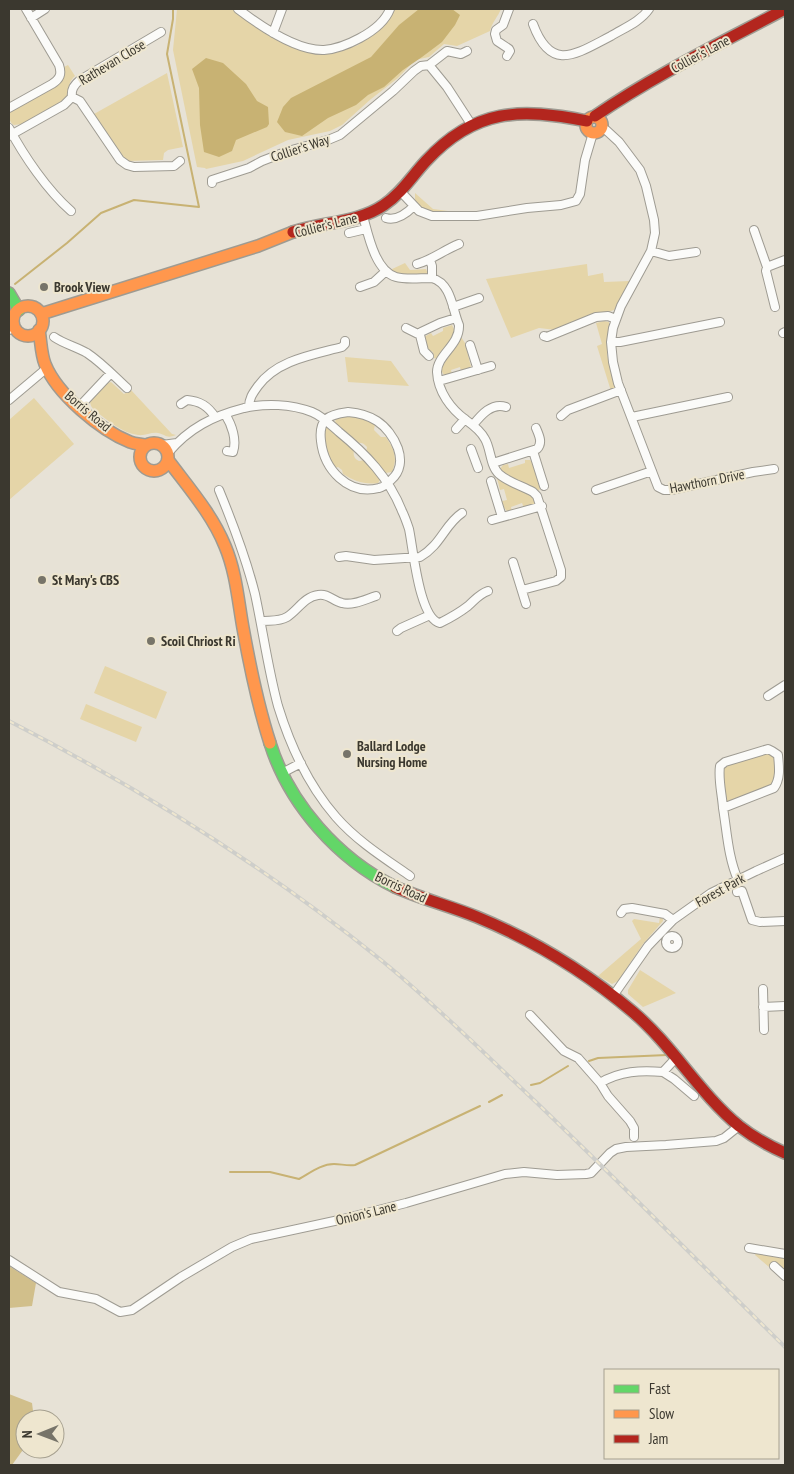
<svg xmlns="http://www.w3.org/2000/svg" width="794" height="1474" viewBox="0 0 794 1474" font-family="'PT Sans Narrow',sans-serif">
  <rect width="100%" height="100%" fill="#e7e2d6"/>
  <path fill="#e5d5a8" d="M177 9H236L305 50 320 55 337 52 358 45 381 27 392 9H501C498 17 492 22 490 31L457 46 444 44 429 57 415 60 398 78 371 99 342 125 330 131 288 140 243 161 206 169 205 168 197 167 173 50Z
    M68 65 75 76C69 81 67 90 69 98L63 102 22 124 14 125C9 122 9 117 9 111L57 84 62 68Z
    M167 73 183 147 168 150 164 153 163 160 128 161 125 159 94 114Z
    M415 193 433 209 448 211 447 212C435 212 425 212 415 202Z
    M405 263 410 270 426 269 428 274 426 275H400L390 270Z
    M587 264 588 276 603 273 604 282 630 281 614 310 556 330 539 328 511 338 486 279Z
    M604 321 609 322V327L607 355 615 387 611 391 597 346 602 344 596 323Z
    M452 325 455 331 454 335 438 359 434 358 433 352 427 349 424 337 431 333 433 336 443 331V328Z
    M461 337 465 343 471 367 461 371 460 367 451 370 452 374 444 375 441 370 442 366 459 343Z
    M345 357 391 361 409 386 348 382Z
    M111 382 124 394 131 390 172 434 176 435C166 439 167 435 158 433 151 432 145 436 138 435 122 433 107 420 94 410L91 406 90 402 106 384Z
    M34 398 74 444 9 500V420Z
    M343 414 360 416 375 424 374 430 381 437H386C394 449 398 458 392 472L385 473 366 453 367 447C364 443 361 442 356 443L335 424 336 416Z
    M328 426 354 449C353 455 354 459 359 461L365 460 377 474 380 480 378 483C365 485 354 481 343 474L342 470 338 467 335 468 326 453 322 430Z
    M525 460H530L532 462 540 489 538 491 501 472 500 469 503 465 508 464 509 468 525 463Z
    M497 478 534 497 535 500 534 505 524 508 522 503 511 507 512 512 507 511 504 508 502 501 507 500 504 489 500 490Z
    M105 666 167 692 156 719 94 693Z
    M86 704 142 727 136 742 80 719Z
    M766 753 773 755C777 764 777 777 772 785L729 802 724 799C723 788 717 772 726 764Z
    M660 917 663 919V921L643 944 618 981 612 984 598 976 641 939 632 921 634 919 659 923Z
    M640 970 676 993 643 1007 628 994V990Z
    M756 1253 785 1258V1271L773 1261 769 1267 755 1255Z"/>
  <path fill="#d1bf8b" d="M9 1266 36 1283 32 1306 9 1308Z
    M9 1394 32 1403 34 1419H25V1447L12 1465H9Z"/>
  <path fill="#c8b273" d="M419 9H452L460 15 455 25 442 42 422 57 403 70 384 87 368 95 356 105 328 118 302 136 285 132 277 122 283 107 291 98 371 57 399 25Z
    M206 58 223 63 246 84 257 101 268 107 269 124 267 127 236 140 232 151 219 157 204 152 200 125 199 88 192 69Z"/>
  <g fill="none" stroke-linecap="round" stroke-linejoin="round">
    <path stroke="#c8b273" stroke-width="2" d="M15 284 67 243 101 213 134 200 199 207 167 54 173 19V9
      M589 1061 598 1058 667 1055
      M531 1085 540 1083 568 1066
      M489 1102 502 1095
      M230 1172H270L299 1179C310 1173 321 1164 334 1164 341 1164 347 1166 355 1165L480 1106"/>
    <defs>
      <path id="street" d="M238 9C259 25 297 51 324 50 337 49 349 44 360 38 373 31 385 22 390 9
        M31 18 45 9
        M533 24C551 73 576 54 611 36 624 28 640 22 649 9
        M273 33 282 9
        M507 56 510 51 509 49 497 41 495 34 496 30 503 25 509 9
        M429 65 447 87 471 124
        M72 97 80 101 120 160 127 165 134 167 174 166 180 161
        M72 97C71 89 74 85 80 80L161 32
        M9 108 52 84C60 79 62 74 59 65L26 9
        M9 128C24 156 47 190 71 211
        M602 128 606 130 619 142 640 170 646 186 654 220 655 233 651 251 621 306 613 328 611 342 613 362 618 383 658 487 664 490H671L753 472 774 469
        M9 136 64 105 72 97
        M212 183V180L249 168 262 161 288 151 328 140 340 135 393 91 414 71 421 66 429 65 447 51 461 54 467 51
        M401 192 419 211 432 216H477L527 208 561 205 576 201 580 194 585 160 593 133
        M363 216C368 234 375 271 396 277 406 280 420 278 432 278 452 284 452 309 459 325 460 345 437 355 437 372 438 392 451 409 466 420 473 425 481 431 485 439 491 449 490 466 499 474 508 482 522 486 533 492L537 496 561 570V577L556 581 522 590
        M386 218C396 221 407 213 414 206
        M754 230 767 267
        M349 233 366 229
        M651 251 669 256 696 252
        M430 260 432 266V278
        M417 264C432 260 444 250 459 244
        M360 287 374 282 386 271
        M453 307 479 298
        M775 307 766 271 767 267 785 260
        M406 328 420 335
        M9 330 15 327
        M783 333 785 332
        M544 336 547 337 596 317 608 316 616 319
        M54 337C64 344 77 347 87 353 102 363 114 376 127 388
        M611 342H620L720 322
        M470 345 478 370
        M429 356 424 351 420 335 421 332 440 323 456 318
        M439 381 491 366
        M9 400 47 368
        M181 404 187 400C200 401 208 406 215 417
        M79 407 111 373
        M249 407C249 398 253 393 258 386 277 360 312 355 342 347L345 344V341
        M348 412C359 413 368 415 377 421 394 432 411 463 391 480 388 483 384 487 379 488 348 496 324 469 321 441 320 433 320 425 326 419 332 414 341 413 348 412Z
        M225 414C232 425 237 440 233 452L227 451
        M561 416 568 410 621 390
        M632 417 728 397
        M473 425C481 415 492 402 506 407
        M456 429 465 419
        M162 445 177 443
        M471 449 478 468
        M533 451 544 486
        M168 453C189 428 213 416 244 408 266 403 291 404 312 412 322 416 331 425 339 432 366 454 389 478 402 511 405 517 407 523 409 529 413 547 419 619 440 623 450 618 459 613 468 606 475 600 479 594 488 591
        M493 463 537 449C543 443 539 435 536 428
        M491 481 502 517
        M219 490C233 524 246 558 255 594 263 631 268 669 278 706 290 745 309 786 336 817 357 841 384 858 410 876
        M596 490 652 471
        M492 520 542 506
        M339 557 346 556 374 560 420 557C441 545 445 524 462 513
        M513 562 526 604
        M261 621C270 620 279 622 287 617 298 610 304 597 318 595 328 593 333 601 342 603 353 606 366 599 376 596
        M397 631 401 628 430 615
        M768 696 785 685
        M282 773 301 763
        M723 808 774 788C781 778 779 766 778 755L772 751 768 749 725 762 720 766C718 779 722 794 723 808 727 832 728 857 738 880
        M737 892 742 891 752 920 760 922 785 921
        M621 913 624 909 632 908 665 914 673 920
        M666 942a6 6 0 1 1 12 0a6 6 0 1 1-12 0Z
        M763 989 764 1030
        M613 996 648 946 673 920 711 893 756 871 785 858
        M763 1007 785 1006
        M530 1015 564 1051 578 1058 600 1083 608 1096 630 1121 634 1128V1137
        M663 1072 674 1079 694 1096
        M600 1083C620 1071 641 1070 663 1072L676 1058
        M749 1248 785 1254
        M9 1260 59 1292 96 1299 120 1312 132 1310 181 1277 232 1247 251 1239 339 1220 406 1203 505 1174 524 1172 557 1175 586 1174 591 1173 610 1153 616 1149 626 1147 666 1145 716 1141 724 1138 739 1126
        M774 1266 785 1276"/>
      <path id="fast" d="M9 293 19 310
        M270 743C289 804 338 859 395 887"/>
      <path id="slow" d="M586 125a8 8 0 1 1 16 0a8 8 0 1 1-16 0Z
        M13 321a15 15 0 1 1 30 0a15 15 0 1 1-30 0Z
        M41 314 258 246 293 232
        M39 330C41 341 41 354 45 364 57 394 100 430 130 442 135 444 140 444 145 445
        M140 457a14 14 0 1 1 28 0a14 14 0 1 1-28 0Z
        M168 460C188 487 212 514 225 546 236 572 238 600 243 628 250 667 258 706 270 743"/>
      <path id="jam" d="M595 116C655 75 721 43 785 9
        M293 232C323 222 358 223 384 205 402 193 412 176 426 161 475 108 520 108 587 121
        M395 887C422 899 450 906 477 917 533 940 587 973 633 1012 673 1046 699 1093 739 1126 753 1137 769 1146 785 1153"/>
    </defs>
    <use href="#street" stroke="#9e9b92" stroke-width="10"/>
    <use href="#fast" stroke="#9e9b92" stroke-width="14"/>
    <use href="#slow" stroke="#9e9b92" stroke-width="14"/>
    <use href="#jam" stroke="#9e9b92" stroke-width="14"/>
    <use href="#street" stroke="#fbfbf9" stroke-width="8"/>
    <use href="#fast" stroke="#63d668" stroke-width="11"/>
    <use href="#slow" stroke="#ff974d" stroke-width="11"/>
    <use href="#jam" stroke="#b3261e" stroke-width="11"/>
    <defs>
      <path id="rail" d="M9 721C141 789 266 867 381 960 436 1005 486 1055 537 1103 621 1184 703 1266 785 1347"/>
    </defs>
    <use href="#rail" stroke="#cececa" stroke-width="4"/>
    <use href="#rail" stroke="#eee6cf" stroke-width="2" stroke-dasharray="5.5" stroke-linecap="butt"/>
  </g>
  <g fill="#777469" stroke="#eee6cf" stroke-width="2">
    <circle cx="44" cy="287" r="5"/>
    <circle cx="42" cy="580" r="5"/>
    <circle cx="151" cy="641" r="5"/>
    <circle cx="347" cy="754" r="5"/>
  </g>
  <g text-anchor="middle" stroke-width="4" stroke-linejoin="round" paint-order="stroke">
    <g font-size="14" fill="#3b382f" stroke="#eee6cf">
      <text transform="translate(700 54) rotate(-28)" y="5">Collier's Lane</text>
      <text transform="translate(112 62) rotate(-31)" y="5">Rathevan Close</text>
      <text transform="translate(300 148) rotate(-18)" y="5">Collier's Way</text>
      <text transform="translate(326 225) rotate(-14)" y="5">Collier's Lane</text>
      <text transform="translate(88 411) rotate(40)" y="5">Borris Road</text>
      <text transform="translate(707 481) rotate(-11)" y="5">Hawthorn Drive</text>
      <text transform="translate(401 887) rotate(25)" y="5">Borris Road</text>
      <text transform="translate(720 890) rotate(-29)" y="5">Forest Park</text>
      <text transform="translate(366 1213) rotate(-14)" y="5">Onion's Lane</text>
    </g>
    <g font-size="14" font-weight="bold" fill="#3b382f" stroke="#eee6cf" text-anchor="start">
      <text x="54" y="292">Brook View</text>
      <text x="52" y="585">St Mary's CBS</text>
      <text x="161" y="646">Scoil Chriost Ri</text>
      <text x="357" y="751">Ballard Lodge<tspan x="357" dy="16">Nursing Home</tspan></text>
    </g>
  </g>
  <rect width="794" height="1474" fill="none" stroke="#3b382f" stroke-width="20"/>
  <rect x="604" y="1369" width="175" height="90" fill="#eee6cf" stroke="#a6a08f"/>
  <rect x="614" y="1385" width="25" height="8" fill="#63d668" stroke="#a6a08f"/>
  <text x="649" y="1394" font-size="15" fill="#3b382f">Fast</text>
  <rect x="614" y="1410" width="25" height="8" fill="#ff974d" stroke="#a6a08f"/>
  <text x="649" y="1419" font-size="15" fill="#3b382f">Slow</text>
  <rect x="614" y="1435" width="25" height="8" fill="#b3261e" stroke="#a6a08f"/>
  <text x="649" y="1444" font-size="15" fill="#3b382f">Jam</text>
  <g transform="translate(40 1434) rotate(269)"><circle r="24" fill="#eee6cf" stroke="#a6a08f"/>
  <path d="M0-4L9 19L0 12L-9 19Z" fill="#777469"/>
  <text y="-8" font-size="14" font-weight="bold" text-anchor="middle" fill="#3b382f">N</text>
  </g>
</svg>
